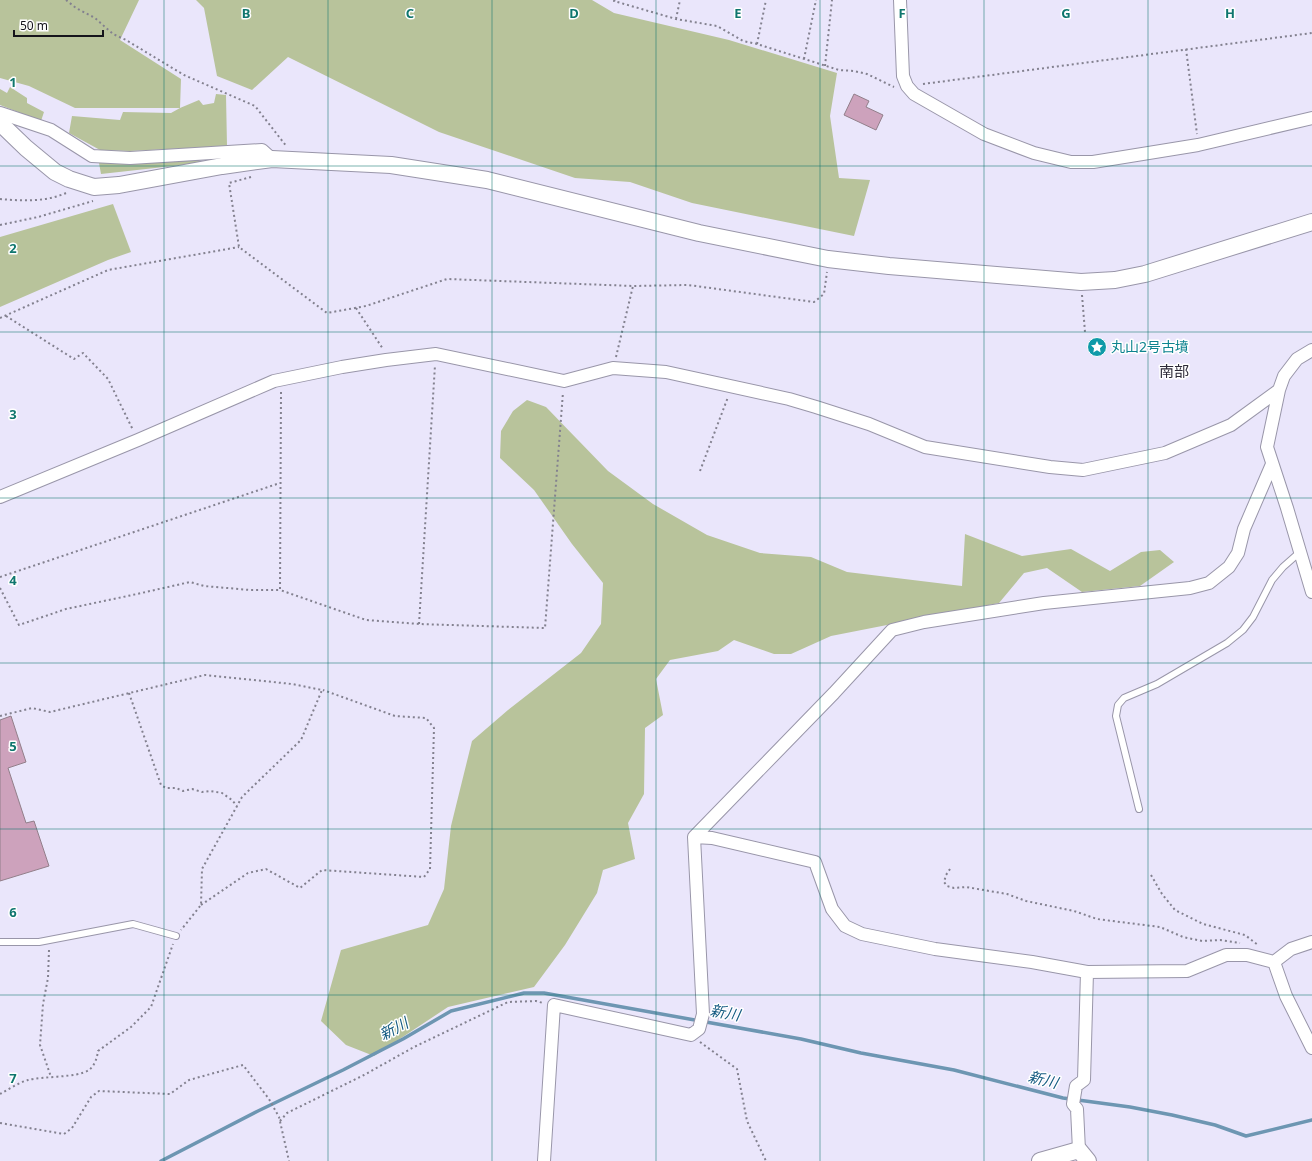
<svg xmlns="http://www.w3.org/2000/svg" width="1312" height="1161" viewBox="0 0 1312 1161" font-family="'Noto Sans','Noto Sans JP',sans-serif">
  <rect width="100%" height="100%" fill="#eae6fb"/>
  <path fill="#b8c39b" d="M0 0H139L120 40 181 79 180 108 199 100 203 105 214 103 216 94 226 95 227 146 130 151 100 150 69 133 72 116 120 120 123 112 171 113 180 108H75L29 86 0 78Z
    M196 0H592L614 13 729 40 837 73 830 116 839 178 870 180 854 236 692 203 630 182 575 178 439 132 288 57 252 90 217 76 204 8Z
    M10 87 27 98V103L44 112 41 121 0 105V89L7 93Z
    M199 157 200 163 101 174 99 163H126Z
    M113 204 131 252 108 260 0 307V237Z
    M527 400 546 407 608 471 653 504 707 535 760 553 811 557 847 572 962 586 965 534 1022 556 1071 549 1110 571 1141 552 1160 550 1174 562 1140 586 1082 592 1047 568 1024 573 999 603 831 636 791 654H774L734 640 718 651 670 660 656 679 663 715 645 728 644 794 628 823 635 859 603 870 597 893 565 945 534 987 448 1007 374 1056 346 1045 321 1021 341 950 428 925 444 889 451 826 472 741 508 710 581 653 601 624 603 583 572 544 534 490 500 458 501 431 513 411Z"/>
  <g fill="none" stroke-linecap="round" stroke-linejoin="round">
    <path stroke="#6d96b2" stroke-width="3.5" d="M161 1161 258 1111 343 1070 403 1039 451 1011 524 993H544L801 1039 861 1053 954 1070 1063 1098 1130 1107 1172 1115 1215 1125 1246 1136 1312 1120"/>
  </g>
  <path fill="#cda2bc" stroke="#927f8a" d="M854 94 869 101 866 107 883 115 876 130 844 115Z
    M11 716 26 762 8 768 26 823 34 821 49 866 0 881V720Z"/>
  <g fill="none" stroke-linecap="round" stroke-linejoin="round">
    <defs>
      <path id="service" d="M1139 809 1116 716 1118 705 1124 698 1157 684 1227 643 1243 630 1253 617 1272 580 1283 567 1300 552
        M0 942H39L133 924 176 936"/>
      <path id="minor" d="M900 0 903 76 907 86 914 94 984 134 1034 153 1071 162H1093L1198 145 1312 118
        M0 113 51 130 92 156 130 158 262 150 272 159
        M1312 350 1297 359 1284 376 1279 390 1267 447 1287 508 1312 592
        M0 497 138 440 274 381 342 367 386 360 436 354 564 381 613 368 666 372 789 399 816 407 869 424 925 447 1050 467 1083 470 1165 453 1231 425 1279 390
        M694 837 712 838 815 862 832 909 845 926 862 934 935 949 1032 962 1087 972 1187 971 1226 955H1247L1274 962
        M1274 962 1286 996 1312 1048
        M1274 962 1291 949 1312 942
        M1079 1150 1077 1109 1073 1104 1076 1086 1084 1080 1087 972
        M544 1161 554 1005 691 1035 699 1029 703 1014 694 837 834 693 892 630 924 622 1044 603 1190 588 1209 583 1229 567 1238 553 1244 529 1272 464"/>
      <path id="tertiary" d="M0 123 26 148 55 172 69 179 94 187 119 185 222 166 272 159 391 165 487 180 699 233 828 259 889 266 1081 282 1115 280 1145 274 1312 222
        M1040 1161 1079 1150 1088 1161"/>
    </defs>
    <use href="#service" stroke="#9996a9" stroke-width="8"/>
    <use href="#minor" stroke="#9996a9" stroke-width="14"/>
    <use href="#tertiary" stroke="#9996a9" stroke-width="18"/>
    <path stroke="#83818f" stroke-width="2" stroke-dasharray="2 3" stroke-linecap="butt" d="M66 0 76 8 95 18 113 34 126 40 184 75 255 106 287 147
      M615 0 614 1 676 19 717 26 743 41 757 44 839 70 854 71 867 74 894 87
      M676 19 680 0
      M757 44 766 0
      M1186 49 1197 134
      M804 59 816 0
      M825 66 832 0
      M923 84 1312 33
      M251 177 229 183 239 247 327 313 366 306 447 279 633 286 688 285 814 302 824 294 827 272
      M0 199C22 201 46 202 66 193
      M0 225 38 217 93 201
      M1082 295 1085 332
      M356 308 383 349
      M6 316 74 359 83 353 108 379 133 430
      M0 318 108 270 239 247
      M616 357 633 286
      M281 392 280 590 366 620 419 624 545 628 563 392
      M700 471 728 397
      M0 577 280 483
      M0 588 19 625 66 609 137 594 190 582 204 586 250 590H280
      M419 624 435 365
      M129 693 161 785 166 788H176L183 791 192 789 202 792 210 791 222 793 232 800 237 806
      M0 716 32 708 50 712 205 675 292 684 322 690 301 740 242 797 202 869 201 905 181 930
      M950 869 946 875 944 882 947 886 954 888 966 887 1007 894 1026 901 1074 911 1097 919 1160 927 1183 937 1202 941 1220 940 1240 943
      M1151 875 1162 894 1175 910 1203 924 1245 935 1258 945
      M201 905 248 873 266 869 300 888 322 870 424 877 430 869 434 728 426 718 395 716 323 690
      M49 950 48 978 43 1004 40 1045 51 1077
      M700 1042 737 1069 747 1121 766 1161
      M0 1094C9 1089 18 1083 28 1080 43 1076 77 1078 89 1070 95 1065 97 1058 98 1051L131 1027 151 1007 173 944
      M280 1121 287 1113 364 1075 414 1047 508 1002 536 1001 543 1003
      M0 1123 64 1134 72 1128 91 1097 99 1091 170 1094 189 1080 243 1065 269 1099 279 1117 289 1161"/>
    <use href="#service" stroke="#fff" stroke-width="6"/>
    <use href="#minor" stroke="#fff" stroke-width="12"/>
    <use href="#tertiary" stroke="#fff" stroke-width="16"/>
  </g>
  <path fill="none" stroke="#0f766e" stroke-width="1" stroke-opacity="0.55" d="M164 0V1161M328 0V1161M492 0V1161M656 0V1161M820 0V1161M984 0V1161M1148 0V1161M0 166H1312M0 332H1312M0 498H1312M0 663H1312M0 829H1312M0 995H1312"/>
  <defs>
    <symbol id="sight-disc" viewBox="-11 -11 22 22"><circle r="9.5" fill="#0f9aa8" stroke="#fff"/><path d="M0-6L1.8-2.2L6-1.7L2.9 1.2L3.7 5.4L0 3.3L-3.7 5.4L-2.9 1.2L-6-1.7L-1.8-2.2Z" fill="#fff"/></symbol>
  </defs>
  <g fill-rule="evenodd">
    <use href="#sight-disc" x="1086" y="336" width="22" height="22"/>
  </g>
  <g text-anchor="middle" stroke-width="3" stroke-linejoin="round" paint-order="stroke">
    <g font-size="14" fill="#0d838f" stroke="#fff" text-anchor="start">
      <text x="1111" y="352">丸山2号古墳</text>
    </g>
    <g font-size="15" fill="#2c2938" stroke="#fff">
      <text x="1174" y="377">南部</text>
    </g>
    <g font-size="15" font-style="italic" fill="#135a81" stroke="#fff">
      <text transform="translate(725 1013) rotate(10)" y="5">新川</text>
      <text transform="translate(394 1029) rotate(-28)" y="5">新川</text>
      <text transform="translate(1043 1080) rotate(14)" y="5">新川</text>
    </g>
  </g>
  <g font-size="13" text-anchor="middle" font-weight="bold" fill="#0f766e" stroke="#fff" stroke-width="3" stroke-linejoin="round" paint-order="stroke">
    <text x="246" y="18">B</text>
    <text x="410" y="18">C</text>
    <text x="574" y="18">D</text>
    <text x="738" y="18">E</text>
    <text x="902" y="18">F</text>
    <text x="1066" y="18">G</text>
    <text x="1230" y="18">H</text>
    <text x="13" y="87">1</text>
    <text x="13" y="253">2</text>
    <text x="13" y="419">3</text>
    <text x="13" y="585">4</text>
    <text x="13" y="751">5</text>
    <text x="13" y="917">6</text>
    <text x="13" y="1083">7</text>
  </g>
  <path d="M14 30v6h89v-6" fill="none" stroke="#15141b" stroke-width="2"/>
  <text x="20" y="30" font-size="12" fill="#15141b" stroke="#ffffff" stroke-width="3" paint-order="stroke">50 m</text>
</svg>
